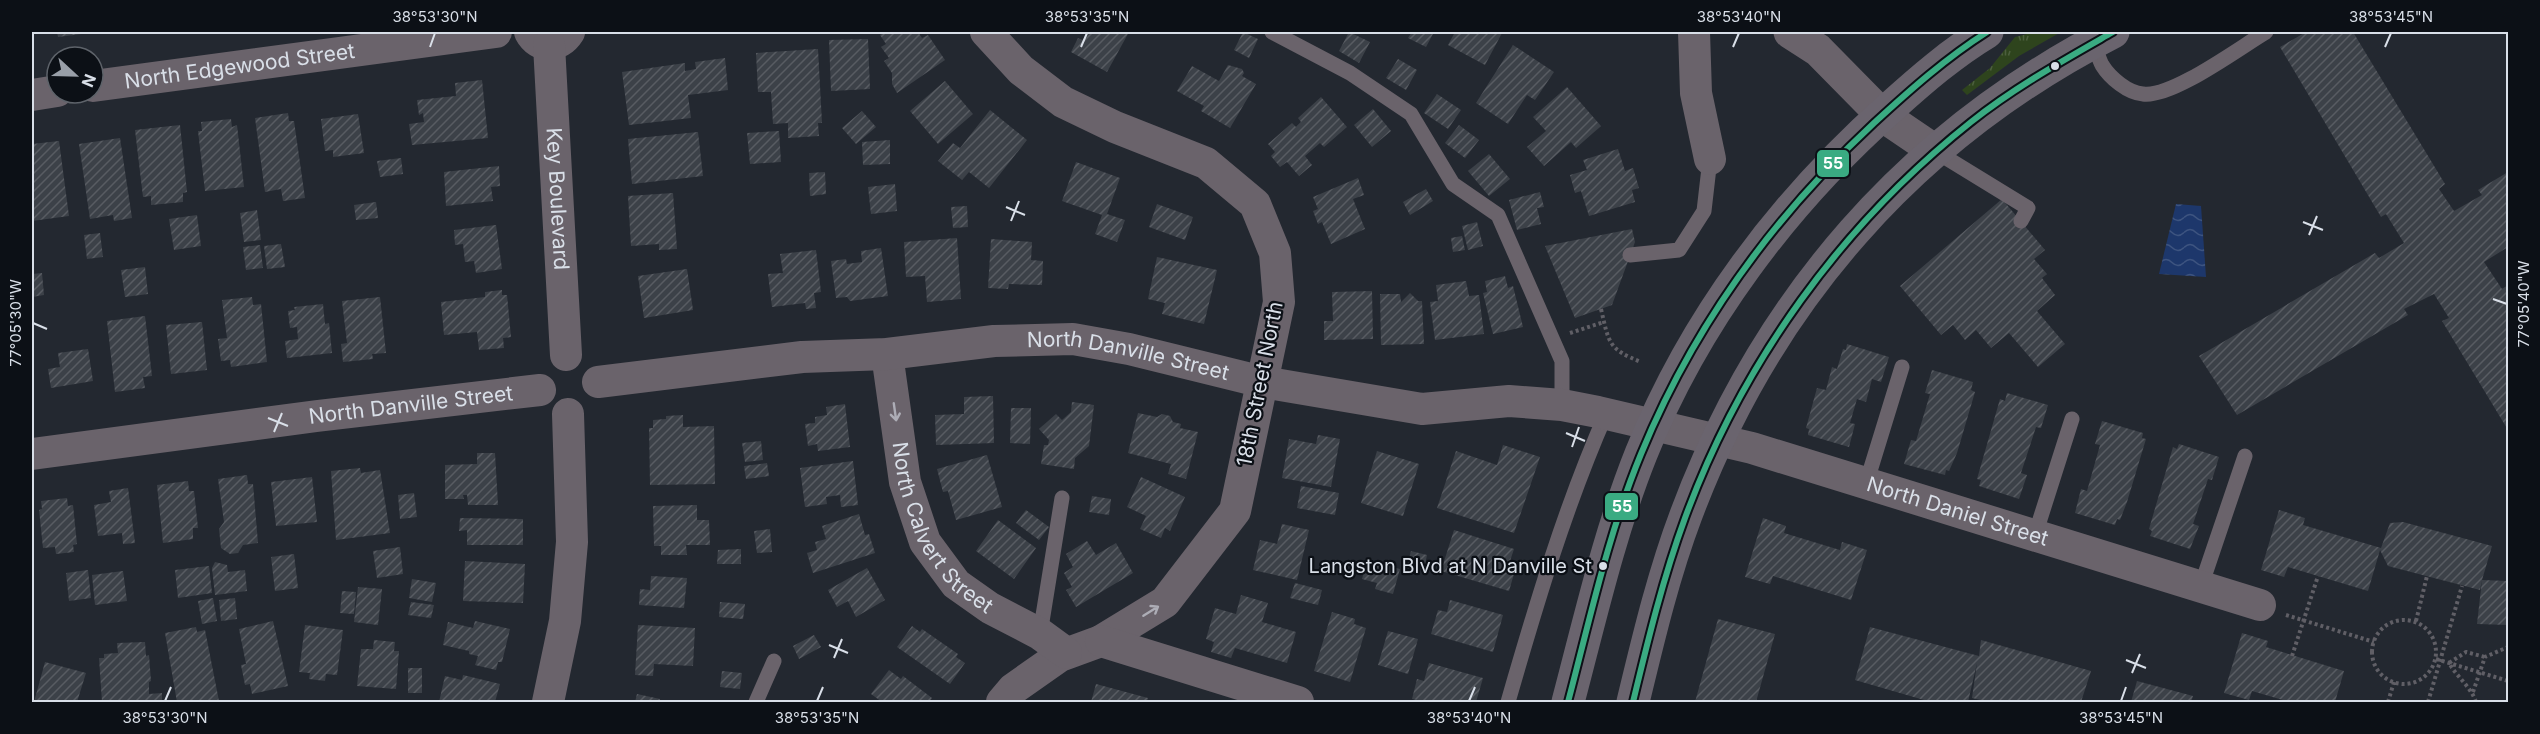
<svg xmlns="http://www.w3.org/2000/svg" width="2540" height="734" viewBox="0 0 2540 734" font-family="Inter,sans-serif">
  <defs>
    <pattern id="grass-tufts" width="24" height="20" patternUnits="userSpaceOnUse" patternTransform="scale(1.5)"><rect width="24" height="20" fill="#2e441d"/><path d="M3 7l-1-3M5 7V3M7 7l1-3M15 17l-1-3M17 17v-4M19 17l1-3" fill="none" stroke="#4c5f3e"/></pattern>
    <pattern id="water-waves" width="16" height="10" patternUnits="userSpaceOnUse" patternTransform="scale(1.5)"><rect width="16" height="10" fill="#1d376b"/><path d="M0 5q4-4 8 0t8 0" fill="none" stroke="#3d5480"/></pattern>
    <pattern id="building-hatch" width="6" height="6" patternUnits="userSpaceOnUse" patternTransform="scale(1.5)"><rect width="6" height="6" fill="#3c4148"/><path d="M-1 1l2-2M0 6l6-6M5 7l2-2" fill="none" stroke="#585c62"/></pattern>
  </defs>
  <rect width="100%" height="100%" fill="#232830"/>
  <path fill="url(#grass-tufts)" d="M2035 32H2061L2019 56 1967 95 1962 90 1990 68 2015 37Z"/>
  <path fill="url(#water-waves)" d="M2176 204 2201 206 2206 277 2159 274Z"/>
  <path fill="url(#building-hatch)" d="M57 32H88L89 33 58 37Z
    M884 32H918L922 38 928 35 945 60 897 93 892 84V73L884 61 889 58 881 47 886 44 880 35Z
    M1088 32H1129L1107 72 1071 52 1078 38 1083 40Z
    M1243 32 1258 39 1249 58 1234 50Z
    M1349 32 1370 42 1359 63 1339 51Z
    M1412 32H1434L1426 47 1408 38Z
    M1455 32H1499L1502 33 1485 65 1448 45Z
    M2306 32H2353L2445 184 2439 189 2454 211 2482 195 2478 190 2508 172V247L2484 262 2502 289 2508 285V430L2442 321 2449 318 2434 294 2404 309 2408 315 2237 415 2199 356 2375 253 2379 258 2404 243 2386 214 2381 217 2280 47Z
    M868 39 870 89 831 91 829 40Z
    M1513 45 1554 72 1535 100 1527 95 1508 124 1476 103Z
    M818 49 822 123H818L819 136 788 138V123L773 124 771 92H758L756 53Z
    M725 58 728 90 688 95 691 118 629 125 622 72 685 63V71L696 69 695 62Z
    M1398 59 1417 70 1406 90 1386 78Z
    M1228 65 1242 69 1244 73 1242 76 1256 84 1230 128 1201 111 1204 106 1177 91 1192 66 1219 81Z
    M482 80 488 138 412 145 409 124 424 122 423 113 419 115 417 100 456 96 455 83Z
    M945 81 973 114 938 144 910 111Z
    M1567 87 1601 126 1576 148 1571 142 1544 166 1527 147 1546 131 1533 117Z
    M1437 94 1461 110 1448 129 1424 113Z
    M1321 97 1347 127 1324 147 1320 143 1305 156 1312 165 1299 176 1287 162 1280 167 1271 156 1275 152 1268 144 1292 123 1296 127 1301 122 1298 118Z
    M1373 109 1391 131 1372 147 1354 125Z
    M990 110 1027 140 989 188 969 172 962 180 938 161 953 143 960 148Z
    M862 111 876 127 856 144 842 128Z
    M288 113 289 121H294L305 198 283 201 281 189 265 192 255 118Z
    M358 114 364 153 333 157V150L325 151 321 119Z
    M231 119 232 127 237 125 244 187 205 191 198 131H202L201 122Z
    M180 125 187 192 183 193V202L151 205V196L143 197 135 130Z
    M1459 125 1479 140 1465 158 1445 143Z
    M779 131 781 162 750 164 747 133Z
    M698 132 703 176 632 184 628 139Z
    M120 138 132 218 114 221 113 215 90 219 79 144Z
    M890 140V164L863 165 862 142Z
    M59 141 69 216 32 221V144Z
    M1618 149 1625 171 1633 168 1639 188 1632 190 1635 202 1589 216 1581 191 1575 193 1570 175 1587 170 1583 160Z
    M1489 154 1510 179 1489 196 1468 171Z
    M401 158 403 174 380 177 377 161Z
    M1076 162 1120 178 1107 214 1125 220 1117 242 1095 234 1102 215 1062 201Z
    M499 166 500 186 491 187 493 201 446 206 444 172Z
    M825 172 826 194 810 196 809 173Z
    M1358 178 1364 195 1353 199 1365 229 1331 244 1322 222 1318 224 1313 211 1318 209 1313 197Z
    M895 184 897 211 871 214 868 187Z
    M1426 189 1433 201 1410 215 1403 202Z
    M1540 192 1544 207 1537 208 1541 224 1517 230 1509 200Z
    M673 193 677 249 659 250V244L631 246 628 196Z
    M2002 199 2045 250 2034 259 2047 274 2042 278 2055 295 2037 311 2065 344 2038 367 2009 333 1991 348 1976 330 1965 340 1953 325 1941 335 1900 286Z
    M376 202 378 218 356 220 354 205Z
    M1157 204 1193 217 1185 240 1149 227Z
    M967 206 968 227 953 228 951 207Z
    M257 210 261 240 244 242 240 213Z
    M197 215 201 246 174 250 169 219Z
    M1477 222 1483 246 1468 250 1462 226Z
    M496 225 502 269 476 273 474 261 465 262 463 244 455 245 454 230Z
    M1632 229 1635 242 1612 305 1575 318 1545 246Z
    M100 233 103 257 87 259 84 235Z
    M1462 236 1465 250 1453 252 1451 238Z
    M957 238 961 299 927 302 925 276 906 277 904 242Z
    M991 239 1032 242 1031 260 1043 261 1042 285 1009 284 1008 289 988 288Z
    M281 244 285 267 267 269 264 246Z
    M260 245 263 268 246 270 243 247Z
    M881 248 888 296 850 301 847 297 836 298 831 261 846 259 847 264 862 262 861 251Z
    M816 250 821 292 814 293 816 308 806 309 805 303 772 307 768 274 783 273 780 254Z
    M1157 257 1217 270 1204 324 1162 314 1165 303 1148 299Z
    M145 267 148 294 125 297 121 270Z
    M687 269 693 310 644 318 638 276Z
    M42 273 44 295 32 297V274Z
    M1505 276 1508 288 1513 286 1523 327 1493 334 1483 293 1487 292 1485 281Z
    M1466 281 1469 296 1479 295 1484 334 1435 340 1430 302 1438 301 1436 285Z
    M502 290V295H507L511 337 503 338 504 348 479 350 477 332 444 335 441 302 485 297V292Z
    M1372 291 1373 339 1324 340V321H1333L1332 292Z
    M1410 293 1418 301H1422L1424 344 1381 345 1380 294H1400L1401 302Z
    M252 297 253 305 261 304 267 362 231 367 230 360 221 361 218 339 227 338 222 300Z
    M380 297 386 353 372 354 373 359 343 362 341 344 347 343 342 301Z
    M323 304 325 324 329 323 332 353 287 358 285 341 298 339 297 327 290 328 288 311 295 310 294 307Z
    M145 316 152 376 143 377 145 388 115 392 107 321Z
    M202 322 207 370 171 374 166 325Z
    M1847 344 1889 357 1881 382 1872 379 1866 402 1857 399 1850 423 1855 424 1849 447 1808 435 1809 429 1806 428 1817 388 1826 390 1832 367 1837 369 1843 349 1846 350Z
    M88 349 93 381 51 388 48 369 60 367 58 353Z
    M1932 370 1973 382 1971 390 1975 392 1957 453 1949 471 1946 470 1945 475 1904 464 1911 440 1916 441 1930 394 1925 393Z
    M2007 393 2048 405 2041 428 2036 427 2021 473 2027 475 2019 499 1979 486 1981 480 1977 479 2000 399 2005 401Z
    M993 396 994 443 936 445 935 415 964 414V397Z
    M1072 402 1094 405 1089 446 1075 458 1074 469 1041 464 1044 445H1048L1049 440 1039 429 1056 414 1062 420 1071 412Z
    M845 404 850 447 818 451 817 444 808 446 805 424 815 423V417L827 415 826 407Z
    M1011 408H1031L1030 444 1010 443Z
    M1138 413 1157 417 1162 414 1170 416 1173 422 1181 424 1180 428 1198 432 1186 479 1168 474 1171 464 1128 453Z
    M683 415V427L714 426 715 484 650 485 649 428H653V420L666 419V416Z
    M2102 421 2143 433 2142 438 2146 439 2127 502 2120 520 2117 519 2115 525 2075 513 2081 489 2087 491 2100 445 2095 444Z
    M1318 435 1340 439 1331 487 1282 478 1289 439 1316 444Z
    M761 441 763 460 745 462 742 443Z
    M2179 444 2219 457 2212 480 2208 479 2193 524 2199 526 2190 549 2150 536 2152 531 2149 529 2173 447 2177 449Z
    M1503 445 1540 457 1514 533 1437 508 1456 451 1497 465Z
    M1377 451 1419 464 1403 516 1361 503Z
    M477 453H495L498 505H468L467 495H463L464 499H445V465L477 464Z
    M987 455 1002 507 956 520 948 491 943 492 937 469Z
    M853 461 858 505 841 507 840 495 826 497 827 504 805 507 800 468Z
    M767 463 769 476 746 479 744 466Z
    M360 468 361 473 380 470 390 533 336 540 331 471Z
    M247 475 248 484H253L258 543 243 545 238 553 230 554 221 548 219 529 224 522 218 479Z
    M312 477 317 522 276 526 271 482Z
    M1141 477 1185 497 1170 531 1165 528 1161 538 1140 529 1146 516 1127 507Z
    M188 481 189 491H194L198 528H193V539L163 543 157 485Z
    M1301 486 1339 493 1335 515 1297 508Z
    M128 488 135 543 123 544 122 533 98 536 94 505 111 502 109 491Z
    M414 493 417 517 400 519 398 495Z
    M1092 496 1111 499 1109 515 1089 512Z
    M67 498 68 506 73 505 77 544 73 545 74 552 56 554 55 547 43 548 39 510 42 509 41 501Z
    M697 505V520H709L710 545H686L687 555H661V546H654L653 506Z
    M1026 510 1049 527 1039 540 1016 523Z
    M2279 510 2305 518 2303 525 2381 548 2390 523 2403 522 2492 546 2482 580 2508 581V625L2477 624 2482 580 2480 590 2388 566 2380 550 2368 591 2288 567 2284 577 2261 570Z
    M859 514 865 535 869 534 875 553 813 573 807 553 817 550 815 542 826 539 822 526Z
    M460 518 523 519V545H467V530L459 531Z
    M1763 518 1786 526 1784 533 1840 550 1842 542 1867 550 1851 600 1773 576 1770 584 1745 577Z
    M998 520 1036 548 1014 579 976 551Z
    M1282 524 1309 530 1297 580 1253 570 1260 540 1277 544Z
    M770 529 772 552 757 553 754 531Z
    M1454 530 1514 549 1509 564 1516 567 1509 591 1441 571Z
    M1087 541 1096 555 1116 543 1133 573 1076 607 1066 590 1072 587 1064 573 1073 567 1066 554Z
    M400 547 403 574 377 578 373 551Z
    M741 549V564H717L718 550Z
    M1411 551 1427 555 1424 570 1407 566Z
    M294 554 298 588 275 591 271 557Z
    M1367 560 1400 569 1393 594 1375 589 1377 583 1362 579Z
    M465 561 525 564 523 603 463 601Z
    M215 562 227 565 228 572 245 570 247 591 215 595 212 568Z
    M209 566 212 593 178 598 175 570Z
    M867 568 885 600 856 617 848 601 837 607 828 590Z
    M88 570 91 598 69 601 66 573Z
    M123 571 127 601 95 605 92 575Z
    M651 576 687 578 684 608 639 605 640 589 650 590Z
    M412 579 436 583 432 602 409 598Z
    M1295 583 1322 590 1318 605 1290 598Z
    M358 587 382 589 378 625 354 622Z
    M342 591 356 592 354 614 340 613Z
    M1241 595 1268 603 1262 622 1296 632 1287 663 1235 648 1231 658 1211 652 1214 642 1206 639 1215 608 1236 614Z
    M213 598 217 621 202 624 198 601Z
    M235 598 237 619 221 621 219 600Z
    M1450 600 1503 615 1493 652 1431 634 1438 610 1447 612Z
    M411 602 434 605 431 618 408 615Z
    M720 602 745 604 743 619 719 617Z
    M1332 612 1355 619 1354 624 1366 628 1350 682 1314 671Z
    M1718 619 1775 634 1756 702H1695Z
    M273 621 288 686 252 694 250 684 245 685 241 665 246 664 239 629Z
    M475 621 510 629 502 662H498L496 670 475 665 478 656 469 654V651L443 645 448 622 473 628Z
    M305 625 343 630 337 675 326 674 325 681 309 679 310 673 299 672Z
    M638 625 695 628 693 666 654 664 653 676 635 675Z
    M912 626 920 632 922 629 958 654 956 657 965 663 950 684 897 647Z
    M196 627 197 632 205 630 219 701 177 702 165 633Z
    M1870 627 1979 656 1981 640 2091 671 2081 702H1989L1972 698 1977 663 1968 702H1931L1855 680Z
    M1388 631 1418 639 1408 674 1378 665Z
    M2242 633 2268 641 2266 647 2344 671 2335 702H2290L2252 691 2249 700 2224 693Z
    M814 635 821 647 799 659 793 646Z
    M374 640 395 642 394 651H399L396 689 357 686 361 649H373Z
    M145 642 146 656 149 655 151 681 149 682V694L162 693V702H102L99 658H104V654L118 653 117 643Z
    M45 662 86 673 77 702H34Z
    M1429 663 1483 678 1476 702H1426L1412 699 1417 679 1424 681Z
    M408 668H422V693H408Z
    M889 670 901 679 903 676 932 698 929 702H882L871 694Z
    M722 671 742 673 740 689 720 687Z
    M463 675 500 684 495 702H439L445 676 462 680Z
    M2137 681 2193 696 2191 702H2131Z
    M1096 684 1148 698 1147 702H1091Z
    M637 694 660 699 659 702H635Z"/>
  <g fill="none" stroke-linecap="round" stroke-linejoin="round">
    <path stroke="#605f66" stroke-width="4" stroke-dasharray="3 3" stroke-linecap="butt" d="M1601 309C1609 343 1608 349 1641 362
      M1570 333 1604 322
      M2286 615 2374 642
      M2372 652a32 32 0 1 1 64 0a32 32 0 1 1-64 0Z
      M2416 621 2427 576
      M2292 656 2318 576
      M2436 659 2508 681
      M2473 692 2485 657 2508 647
      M2388 702 2394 682
      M2428 702 2462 586
      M2476 702C2471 687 2457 677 2449 663L2466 652 2485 657"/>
    <path stroke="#6a636b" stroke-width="15" d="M1272 32 1350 73 1411 114 1453 184 1498 215 1562 361V405
      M2092 39C2096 48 2098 57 2102 65 2110 78 2128 93 2143 94 2172 98 2239 48 2266 32
      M1935 151 2028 208 2021 221
      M1630 255 1679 250 1704 211 1710 159
      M1866 484 1902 367
      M2035 535 2072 419
      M2201 586 2245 456
      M1040 634 1062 498
      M756 702 774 661
      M1508 702C1536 605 1565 507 1606 414"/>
    <g stroke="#6a636b" stroke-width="32">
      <path d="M530 32C539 49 559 48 569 32"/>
      <path d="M986 32 1021 70 1063 102 1115 127 1206 163 1255 204 1275 253 1279 302 1235 511 1165 602 1101 641 1060 656 1013 689 1002 702"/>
      <path d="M1694 32 1696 93 1710 159"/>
      <path id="s1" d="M549 45 566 355"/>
      <path id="s2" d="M93 86 496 32"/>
      <path d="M32 95 57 91"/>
      <path id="s3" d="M887 354 905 482 925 542 956 584 990 608 1040 634 1066 653"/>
      <path id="s4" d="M598 382 802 357 887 354 994 341 1073 339 1129 349 1263 382 1422 409 1509 401 1562 405 1598 412 1752 448 2260 605"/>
      <path id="s5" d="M32 454 317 416 540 390"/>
      <path d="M1101 641 1298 702"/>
      <path d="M548 702 565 621 572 542 568 414"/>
    </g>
    <path stroke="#6a636b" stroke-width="33" d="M1790 32 1818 50 1882 115 1935 151"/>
    <path stroke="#6a646e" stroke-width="33" d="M1568 702C1590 619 1609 534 1641 454 1694 321 1784 202 1891 107 1921 80 1952 53 1987 32
      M1633 702C1648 640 1663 576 1686 515 1766 301 1910 136 2113 32"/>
    <defs>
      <path id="bus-1" d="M1568 702C1590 619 1608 534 1641 454 1693 327 1774 216 1874 123 1910 90 1946 58 1987 32
        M1633 702C1648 640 1663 578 1685 518 1742 363 1841 225 1971 122 2015 87 2064 60 2113 32"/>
    </defs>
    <use href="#bus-1" stroke="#0c1016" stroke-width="10"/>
    <use href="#bus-1" stroke="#3aab82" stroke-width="6"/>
  </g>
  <defs><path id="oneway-shaft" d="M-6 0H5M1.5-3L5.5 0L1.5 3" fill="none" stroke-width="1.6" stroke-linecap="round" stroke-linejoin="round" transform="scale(1.5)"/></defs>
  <g stroke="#adadb6">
    <use href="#oneway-shaft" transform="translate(895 412) rotate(82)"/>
    <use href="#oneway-shaft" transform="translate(1151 611) rotate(-32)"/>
  </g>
  <path fill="none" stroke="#d9dfe8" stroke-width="2" d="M430 47 435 33M1081 47 1087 33M1733 47 1739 33M2385 47 2391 33M1006 207 1025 215M1011 221 1019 201M2303 222 2323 230M2309 235 2317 216M2493 299 2507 304M33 323 47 329M268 418 288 426M274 432 282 413M1566 433 1585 441M1572 447 1579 427M829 645 848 653M834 658 842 639M2126 660 2146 668M2132 673 2140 654M165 701 171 687M817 701 823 687M1469 701 1475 687M2121 701 2126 687"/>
  <g fill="#d9dfe8" stroke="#0c1016" stroke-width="2">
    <circle cx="2055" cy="66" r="5"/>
    <circle cx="1603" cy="566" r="5"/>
  </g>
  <g text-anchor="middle" stroke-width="4.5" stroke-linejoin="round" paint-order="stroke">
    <g font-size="20" fill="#d9dfe8" stroke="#0c1016" text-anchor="end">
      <text x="1592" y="573">Langston Blvd at N Danville St</text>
    </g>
    <g font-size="21" fill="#d9dfe8" stroke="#0c1016">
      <text dy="7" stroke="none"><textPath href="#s2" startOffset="148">North Edgewood Street</textPath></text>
      <text dy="7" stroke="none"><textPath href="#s1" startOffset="154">Key Boulevard</textPath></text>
      <text dy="7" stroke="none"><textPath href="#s4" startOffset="534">North Danville Street</textPath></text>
      <text transform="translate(1260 384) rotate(-79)" y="7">18th Street North</text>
      <text dy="7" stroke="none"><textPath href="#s5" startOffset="382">North Danville Street</textPath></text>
      <text dy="7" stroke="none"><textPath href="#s4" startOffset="1384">North Daniel Street</textPath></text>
      <text dy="7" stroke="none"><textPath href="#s3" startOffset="188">North Calvert Street</textPath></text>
    </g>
  </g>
  <g stroke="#0c1016" stroke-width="2">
    <rect x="1816" y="149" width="34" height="29" rx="6" fill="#3aab82"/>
    <rect x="1604" y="492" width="35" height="29" rx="6" fill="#3aab82"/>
  </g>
  <g font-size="16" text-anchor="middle" font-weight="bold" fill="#fff">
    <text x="1833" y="169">55</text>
    <text x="1622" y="512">55</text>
  </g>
  <rect width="2540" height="734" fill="none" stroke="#0c1016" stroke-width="66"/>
  <g transform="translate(75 75) rotate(112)"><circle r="28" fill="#0c1016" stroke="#5e636a" stroke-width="1.5"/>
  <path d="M0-4.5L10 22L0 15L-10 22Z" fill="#999fa8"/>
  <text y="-9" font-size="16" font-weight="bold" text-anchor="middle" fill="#d9dfe8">N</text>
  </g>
  <rect x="33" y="33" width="2474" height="668" fill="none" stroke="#d9dfe8" stroke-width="2"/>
  <g font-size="15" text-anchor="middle" fill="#d9dfe8">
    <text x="435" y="22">38°53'30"N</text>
    <text x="1087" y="22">38°53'35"N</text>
    <text x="1739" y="22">38°53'40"N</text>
    <text x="2391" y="22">38°53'45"N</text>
    <text transform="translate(2524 304) rotate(-90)" y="5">77°05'40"W</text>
    <text transform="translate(16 323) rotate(-90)" y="5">77°05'30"W</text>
    <text x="165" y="723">38°53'30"N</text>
    <text x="817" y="723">38°53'35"N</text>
    <text x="1469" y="723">38°53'40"N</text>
    <text x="2121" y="723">38°53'45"N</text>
  </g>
</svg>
